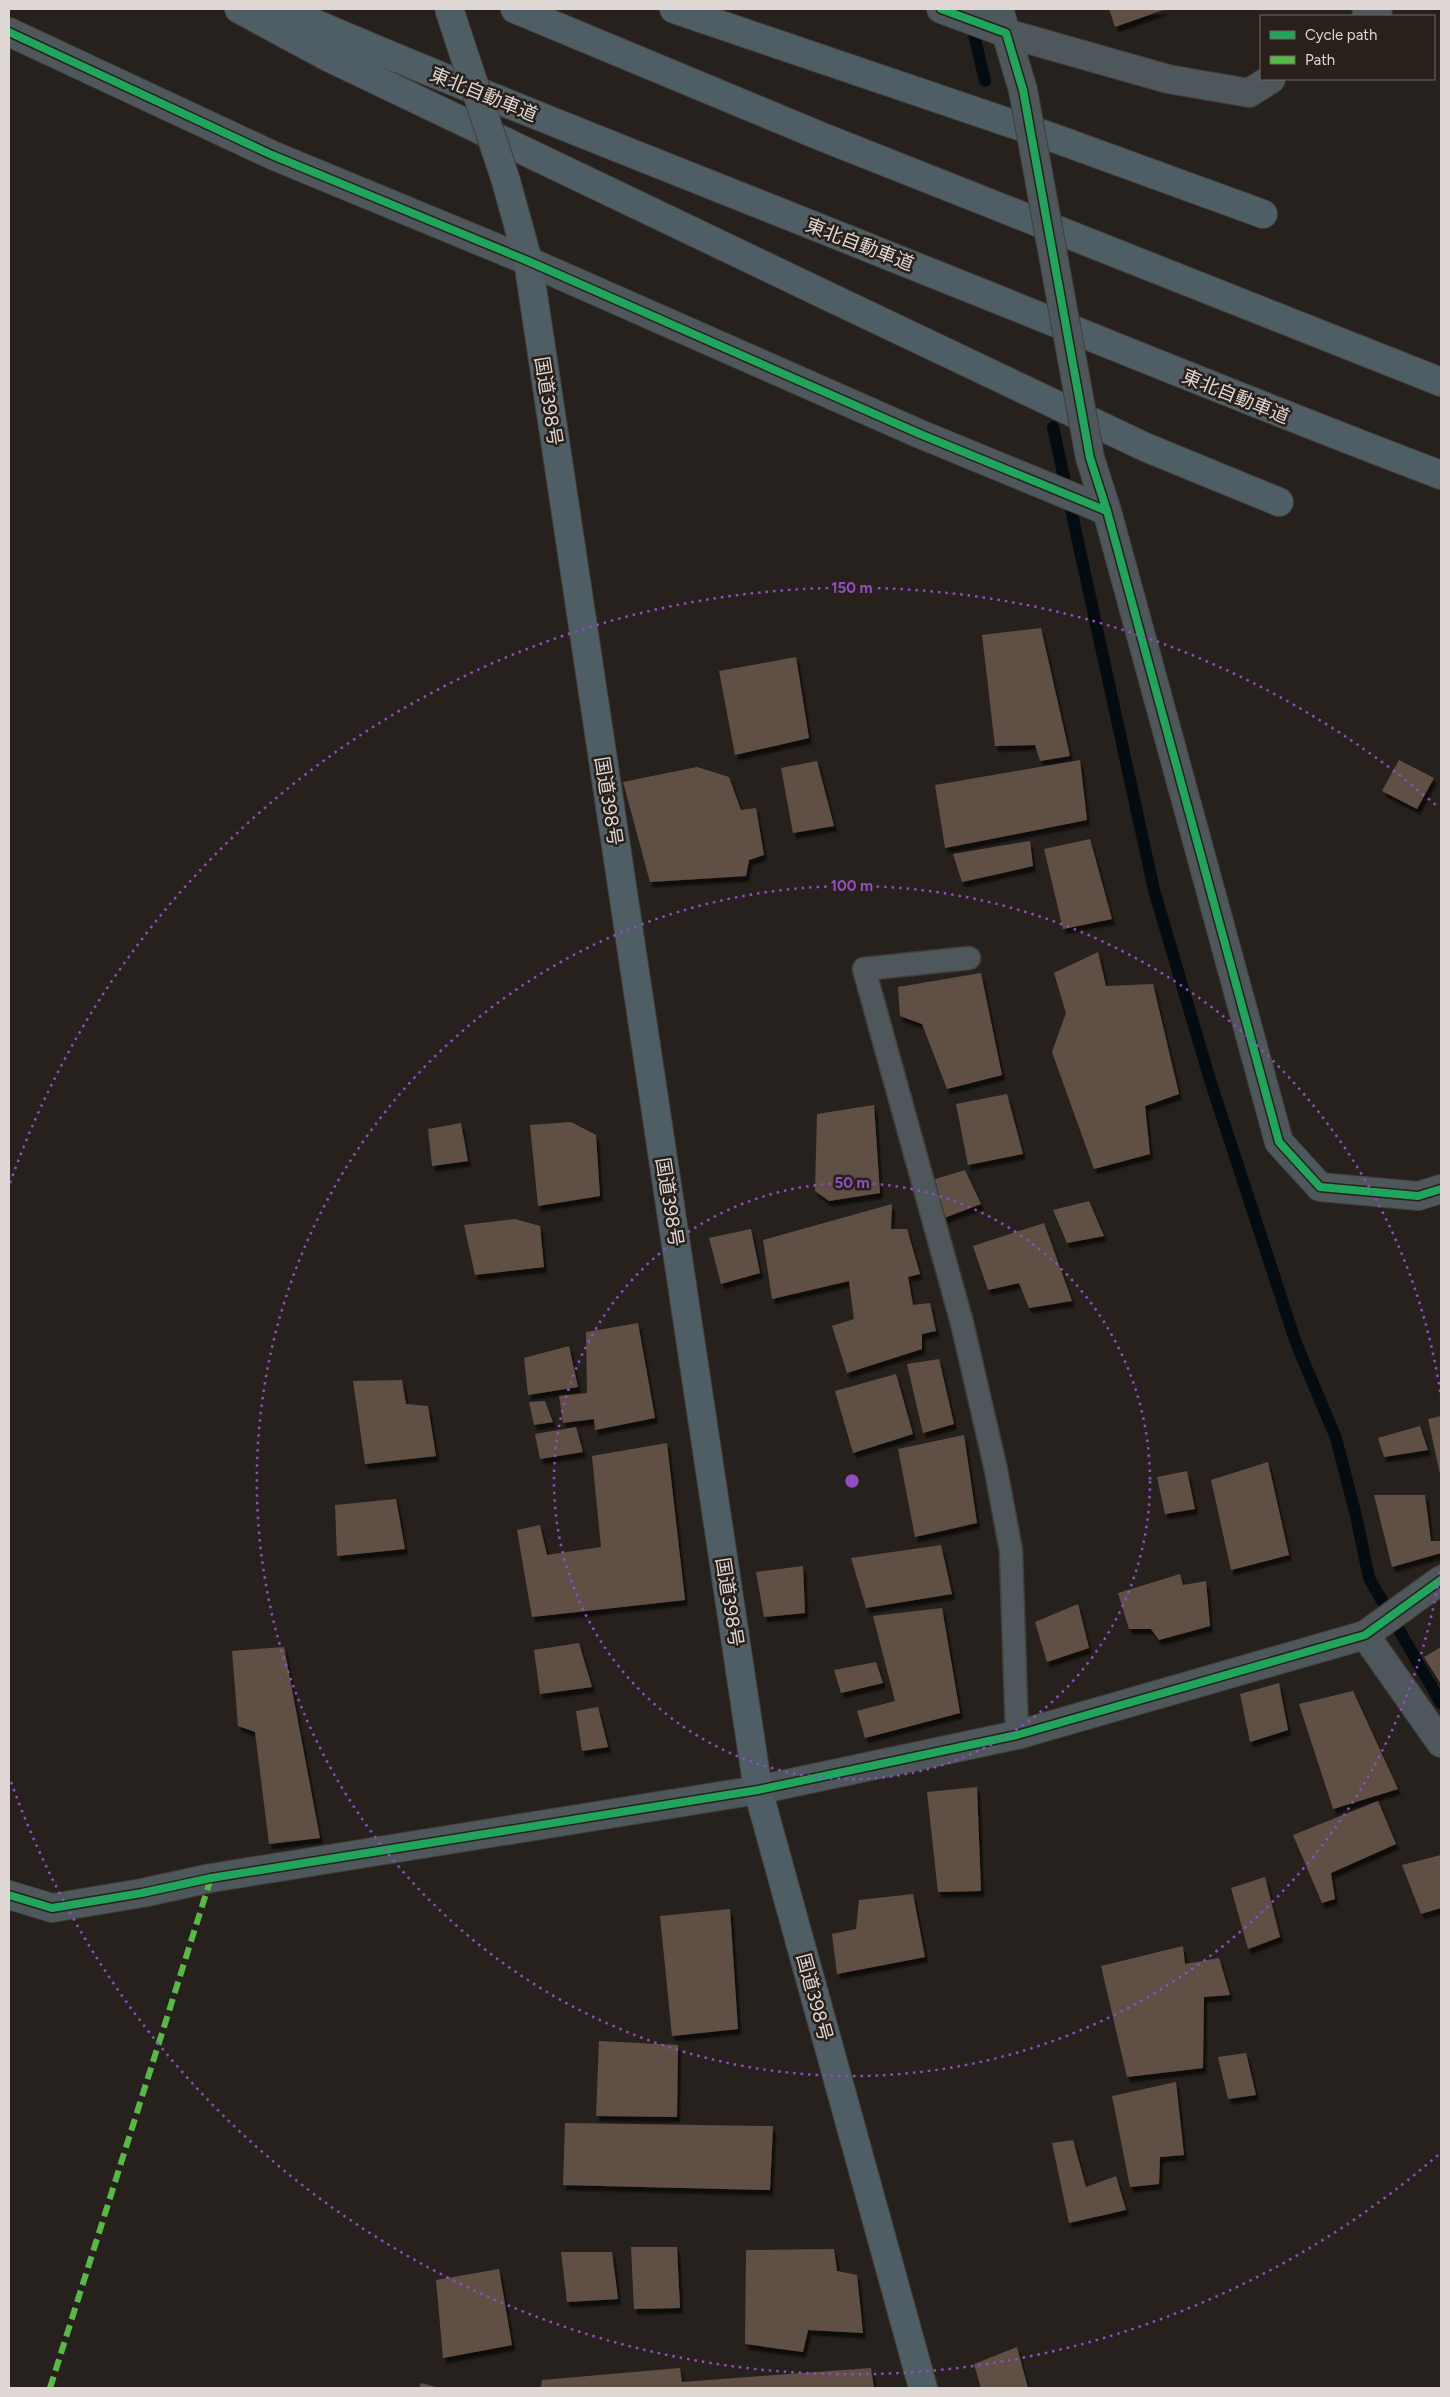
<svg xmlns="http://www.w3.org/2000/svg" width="1450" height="2397" viewBox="0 0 1450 2397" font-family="Figtree,'Noto Sans JP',sans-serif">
  <defs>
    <filter id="shadow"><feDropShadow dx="3" dy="5.5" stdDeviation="1" flood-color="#0009"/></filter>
  </defs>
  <rect width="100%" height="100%" fill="#26211c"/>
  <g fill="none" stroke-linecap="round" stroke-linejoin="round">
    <path stroke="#040b11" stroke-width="12" d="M971 21 985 81
      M1053 427 1154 890 1210 1080 1296 1343 1336 1438 1357 1520 1369 1578 1441 1703"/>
  </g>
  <path fill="#615044" filter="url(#shadow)" d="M1109 9H1166L1115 27Z
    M1041 628 1070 756 1040 761 1035 745 995 746 982 635Z
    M796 657 809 738 735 755 719 671Z
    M1080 760 1087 820 945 848 935 785Z
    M1399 760 1434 778 1417 809 1382 791Z
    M817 761 834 826 793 833 781 768Z
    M697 767 729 777 741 810 756 808 764 855 749 860 746 876 650 882 623 782Z
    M1090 839 1112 919 1063 929 1044 849Z
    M1030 841 1033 866 962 882 953 854Z
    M1098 952 1106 986 1153 984 1179 1094 1145 1106 1150 1154 1094 1169 1052 1052 1066 1013 1054 973Z
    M981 973 1002 1075 947 1089 922 1024 900 1016 898 987Z
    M1007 1094 1023 1154 968 1165 956 1104Z
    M874 1105 880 1193 829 1201 815 1191 817 1114Z
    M571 1122 596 1135 600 1196 538 1206 530 1125Z
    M461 1123 468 1161 432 1166 428 1129Z
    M965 1170 981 1204 944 1218 932 1180Z
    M1089 1201 1104 1236 1067 1243 1053 1210Z
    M892 1204 891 1229H907L920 1274 908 1277 913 1305 930 1303 936 1331 922 1334V1349L847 1373 832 1326 854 1319 849 1281 772 1299 763 1240Z
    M515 1219 540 1226 544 1267 475 1275 464 1225Z
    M1044 1223 1072 1301 1029 1308 1019 1283 988 1290 973 1246Z
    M751 1229 760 1273 721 1284 709 1238Z
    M638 1323 655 1418 595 1430 594 1419 563 1423 559 1396 587 1393 586 1332Z
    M569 1346 578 1387 528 1395 524 1358Z
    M939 1359 954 1424 923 1433 907 1364Z
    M896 1374 913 1434 853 1453 835 1391Z
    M402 1380 406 1404 428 1406 436 1456 365 1464 353 1381Z
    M545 1401 553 1422 534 1425 529 1402Z
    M1441 1416V1474H1440L1428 1419Z
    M1420 1426 1428 1450 1384 1457 1378 1438Z
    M576 1427 583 1452 540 1459 535 1434Z
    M964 1435 977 1523 915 1537 898 1449Z
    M667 1443 685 1600 532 1617 517 1530 540 1525 547 1555 601 1547 592 1456Z
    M1268 1462 1289 1555 1231 1570 1211 1480Z
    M1187 1471 1195 1509 1165 1514 1157 1477Z
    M1374 1495H1425L1431 1541H1441V1553L1392 1567Z
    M396 1499 405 1549 337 1556 335 1505Z
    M941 1545 952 1594 866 1608 851 1558Z
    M803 1566 805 1613 764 1617 756 1572Z
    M1180 1574 1183 1585 1206 1581 1210 1626 1159 1640 1151 1629H1129L1118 1593Z
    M1078 1604 1089 1648 1047 1662 1035 1622Z
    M942 1608 960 1713 865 1738 857 1711 895 1701 873 1616Z
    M579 1643 592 1687 540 1694 534 1650Z
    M284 1647 320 1838 269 1844 255 1732 238 1726 232 1651Z
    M1441 1647V1684L1424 1657Z
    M876 1662 883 1683 841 1693 834 1670Z
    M1279 1683 1288 1730 1250 1742 1240 1694Z
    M1353 1691 1398 1789 1333 1809 1299 1704Z
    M598 1707 608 1747 582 1751 576 1711Z
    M977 1787 981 1891 938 1892 927 1792Z
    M1378 1801 1396 1844 1331 1873 1335 1899 1322 1903 1293 1835Z
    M1441 1855V1908L1421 1914 1402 1865Z
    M1265 1877 1280 1937 1248 1949 1231 1888Z
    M913 1894 925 1957 837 1974 832 1934 856 1929 859 1900Z
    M730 1909 738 2029 672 2036 660 1916Z
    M1183 1946 1185 1964 1219 1958 1230 1995 1204 1997 1203 2068 1127 2077 1101 1966Z
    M599 2041 678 2045 677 2117 596 2116Z
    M1246 2053 1256 2095 1228 2099 1218 2057Z
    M1176 2082 1184 2155 1160 2157 1159 2184 1130 2187 1112 2096Z
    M565 2123 773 2126 770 2190 563 2185Z
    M1073 2140 1086 2187 1116 2176 1126 2210 1069 2223 1052 2143Z
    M631 2247H677L680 2308 634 2309Z
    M834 2249 837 2271 857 2275 863 2333 808 2330 803 2352 745 2344 746 2250Z
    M561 2252H612L618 2299 567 2302Z
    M499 2269 512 2345 443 2358 436 2280Z
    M1017 2347 1028 2388H981L974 2364Z
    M680 2368 682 2382 871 2368 874 2388H541L542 2380Z
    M421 2383 440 2388H419Z"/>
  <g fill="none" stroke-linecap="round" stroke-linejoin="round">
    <defs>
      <path id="lane" d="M969 958 864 969 962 1323 996 1470 1011 1551 1017 1735"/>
      <path id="street" d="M941 9 1006 33 1023 90
        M999 9 1006 33 1168 79 1249 93 1271 79
        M1366 16 1378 9
        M9 32 272 155 528 261 920 434 1107 511
        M1090 458 1107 511 1279 1142 1320 1187 1418 1196 1441 1189
        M1365 1635 1441 1743
        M9 1895 52 1908 142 1893 211 1878 758 1790 1017 1735 1365 1635 1441 1580"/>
      <path id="highway" d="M239 9 328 57 838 301 1145 447 1279 502
        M281 9C487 98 696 178 904 262 1083 333 1261 407 1441 475
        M515 9 820 136 1441 382
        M674 9 1054 138 1263 214
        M506 181 528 261 758 1790 923 2388"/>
    </defs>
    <use href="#lane" stroke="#433e3a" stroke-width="25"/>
    <use href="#street" stroke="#433e3a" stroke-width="30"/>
    <use href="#highway" stroke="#433e3a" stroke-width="30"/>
    <use href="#lane" stroke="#4e575b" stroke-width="22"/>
    <use href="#street" stroke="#4e575b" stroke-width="28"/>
    <use href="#highway" stroke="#4f5d64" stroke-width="28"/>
    <defs>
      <path id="street-bridge" d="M1023 90 1090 458"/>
      <path id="highway-bridge" d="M449 9 506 181"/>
    </defs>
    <use href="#street-bridge" stroke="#433e3a" stroke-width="30" stroke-linecap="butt"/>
    <use href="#highway-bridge" stroke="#433e3a" stroke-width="30" stroke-linecap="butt"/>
    <use href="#street-bridge" stroke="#4e575b" stroke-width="28"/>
    <use href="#highway-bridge" stroke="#4f5d64" stroke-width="28"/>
    <path stroke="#58b947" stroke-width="6" stroke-dasharray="12 6" stroke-linecap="butt" d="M50 2388 211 1878"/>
    <defs>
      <path id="cycleway" d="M941 9 1006 33 1023 90 1090 458 1107 511 1279 1142 1320 1187 1418 1196 1441 1189
        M9 32 272 155 528 261 920 434 1107 511
        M9 1895 52 1908 142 1893 211 1878 758 1790 1017 1735 1365 1635 1441 1580"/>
    </defs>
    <use href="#cycleway" stroke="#292019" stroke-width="11"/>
    <use href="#cycleway" stroke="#20a55d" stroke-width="8"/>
  </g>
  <g fill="none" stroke="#8f4ec3" stroke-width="2.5" stroke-dasharray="2.5 5">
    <circle cx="852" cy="1481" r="298"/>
    <path d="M1441 1564A595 595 0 1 1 1441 1398"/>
    <path d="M1438 2155A893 893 0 0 1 10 1779M10 1183A893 893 0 0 1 1438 807"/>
  </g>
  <g text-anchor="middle" stroke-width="5" stroke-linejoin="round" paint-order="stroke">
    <g font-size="19" fill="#ded7d3" stroke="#292019">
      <text transform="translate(484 94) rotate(22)" y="7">東北自動車道</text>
      <text transform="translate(860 244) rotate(21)" y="7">東北自動車道</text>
      <text transform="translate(1236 396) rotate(22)" y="7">東北自動車道</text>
      <text transform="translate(549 401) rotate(81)" y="7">国道398号</text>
      <text transform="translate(609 801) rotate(81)" y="7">国道398号</text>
      <text transform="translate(670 1202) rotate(81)" y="7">国道398号</text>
      <text transform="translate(730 1602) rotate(81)" y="7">国道398号</text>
      <text transform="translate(815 1997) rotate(75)" y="7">国道398号</text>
    </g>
  </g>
  <circle cx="852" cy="1481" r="8" fill="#8f4ec3" stroke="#292019" stroke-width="2.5"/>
  <g font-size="15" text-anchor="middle" font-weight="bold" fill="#8f4ec3" stroke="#292019" stroke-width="5" stroke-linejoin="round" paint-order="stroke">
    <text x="852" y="593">150 m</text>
    <text x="852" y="891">100 m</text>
    <text x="852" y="1188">50 m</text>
  </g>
  <rect width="1450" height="2397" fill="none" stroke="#ded7d3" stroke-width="20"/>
  <rect x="1260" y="15" width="175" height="65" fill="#292019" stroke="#716963"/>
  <rect x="1270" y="31" width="25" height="8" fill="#20a55d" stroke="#716963"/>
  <text x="1305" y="40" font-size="15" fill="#ded7d3">Cycle path</text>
  <rect x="1270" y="56" width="25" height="8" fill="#58b947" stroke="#716963"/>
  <text x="1305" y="65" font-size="15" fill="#ded7d3">Path</text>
</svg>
